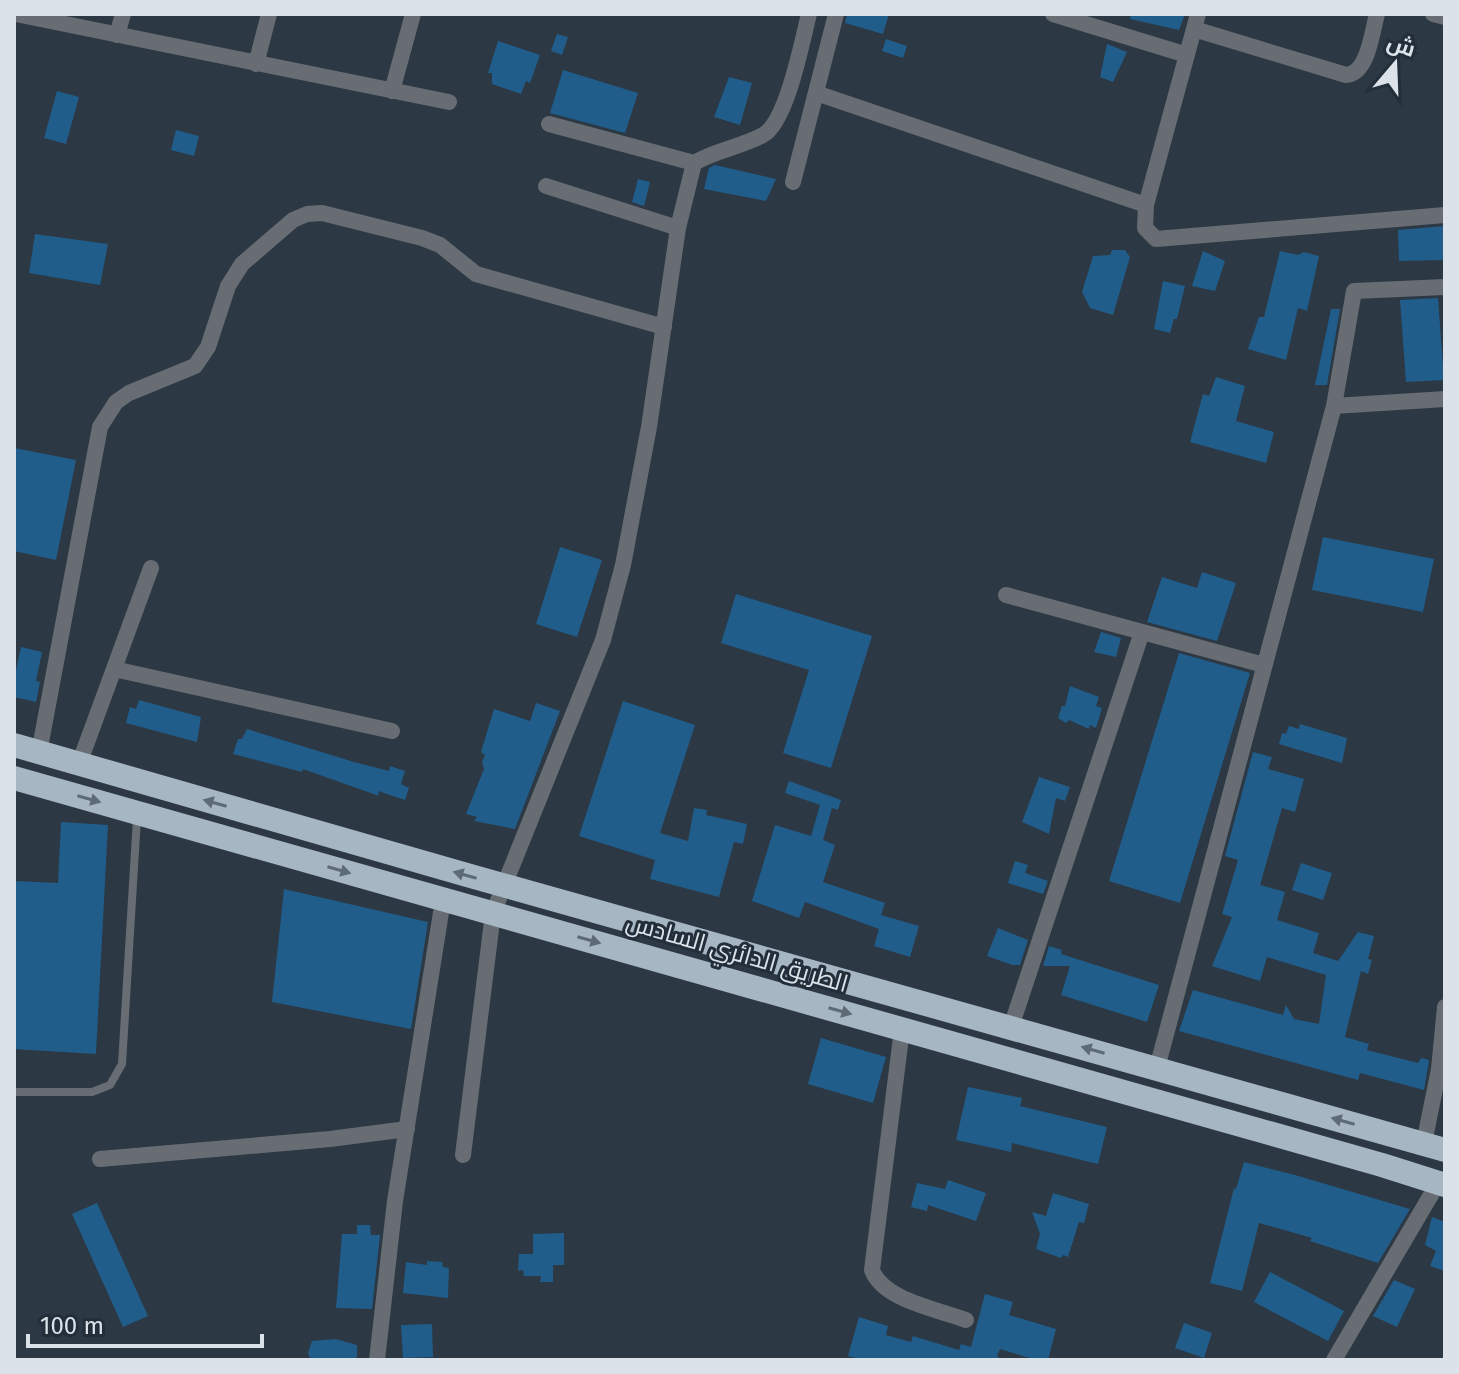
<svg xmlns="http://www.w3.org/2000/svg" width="1459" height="1374" viewBox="0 0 1459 1374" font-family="'Fira Sans',Cairo,sans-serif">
  <rect width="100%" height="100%" fill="#2c3843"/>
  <path fill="#215d8a" d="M847 14H889L883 34 845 23Z
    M1131 14H1185L1179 30 1130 19Z
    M557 34 568 37 562 55 551 51Z
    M886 39 907 46 903 58 882 51Z
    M498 41 540 55 530 83 526 81 521 94 492 84V73H488Z
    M1107 44 1127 52 1113 82 1100 77Z
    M563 70 638 93 625 133 550 113Z
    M729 77 752 83 740 125 714 117Z
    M57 91 79 97 66 144 44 138Z
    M176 130 199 136 194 156 171 150Z
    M715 165 776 179 766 201 704 189 709 168Z
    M638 179 650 182 644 206 632 202Z
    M1445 226V260L1399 261 1398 230Z
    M35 234 108 244 100 285 29 273Z
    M1112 250H1125L1130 257 1113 315 1090 308 1082 292 1093 256 1110 255Z
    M1203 251 1225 261 1215 291 1192 286Z
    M1280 251 1298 255 1304 252 1319 256 1307 311 1298 308 1286 360 1248 349 1259 317H1264Z
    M1163 281 1185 286 1177 319H1174L1170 333 1154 329Z
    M1438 298 1444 380 1406 382 1400 300Z
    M1331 309H1340L1327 385H1315Z
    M1216 377 1245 386 1236 421 1274 432 1266 463 1190 442 1203 394 1209 396Z
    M14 448 76 460 56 560 14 551Z
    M1323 537 1434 559 1423 612 1312 590Z
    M560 547 602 560 577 637 536 624Z
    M1202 572 1236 583 1217 641 1147 622 1162 577 1197 588Z
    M736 594 872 636 831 768 783 753 809 670 721 643Z
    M1101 632 1121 638 1116 657 1094 652Z
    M21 647 42 652 36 681 40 682 36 702 14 697V680Z
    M1179 653 1250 673 1180 903 1109 881Z
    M1070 686 1099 697 1096 706 1102 708 1096 728 1090 725 1089 729 1069 720 1066 723 1058 718 1062 706H1065Z
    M139 700 201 717 197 742 126 723 130 707 136 709Z
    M623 701 695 725 660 833 688 841 694 808 707 810 706 815 747 824 743 844 734 842 719 897 650 879 655 860 579 836Z
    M536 703 560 711 515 829 474 821 477 817 466 814 484 769 482 762 485 755 481 752 494 709 530 721Z
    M1300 724 1347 738 1342 763 1279 744 1282 733 1286 734 1289 726 1299 729Z
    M247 729 354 762 389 771 390 766 405 771 401 784 409 788 405 800 378 791 379 796 303 769 302 772 233 754 238 739H242Z
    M1253 752 1272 757 1268 769 1304 779 1295 812 1282 808 1260 885 1285 892 1277 920 1319 933 1313 953 1338 961 1358 932 1374 936 1368 959 1372 960 1368 974 1361 971 1345 1037 1369 1044 1367 1050 1418 1063 1421 1058 1429 1060 1424 1090 1360 1073 1358 1080 1179 1031 1193 990 1283 1015 1286 1005 1294 1019 1319 1024 1326 975 1267 957 1260 981 1212 966 1232 917 1222 914 1238 860 1225 856Z
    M1039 777 1070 787 1065 801 1056 798 1049 834 1022 822Z
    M789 781 841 800 838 810 832 808 823 840 835 845 823 882 885 903 881 915 919 926 910 957 874 946 879 929 805 902 799 918 752 901 775 825 811 836 820 805 785 793Z
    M61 822 108 825 96 1054 14 1049V881L58 883Z
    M1015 861 1028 865 1025 873 1048 881 1043 894 1008 883Z
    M1301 863 1332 873 1323 900 1292 890Z
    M284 889 428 922 411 1029 272 1002Z
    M998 928 1028 940 1020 965H1012L987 956Z
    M1049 946 1062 950 1061 954 1159 985 1147 1022 1061 995 1070 966H1043Z
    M821 1038 886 1057 873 1103 808 1084Z
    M968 1087 1022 1098 1020 1106 1107 1127 1098 1164 1012 1143 1011 1152 956 1140Z
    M1244 1162 1295 1175 1410 1209 1378 1263 1310 1241 1312 1238 1259 1223 1242 1291 1210 1283 1234 1188 1236 1189Z
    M948 1180 986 1193 976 1221 928 1205 927 1211 911 1207 917 1183 945 1189Z
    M1053 1193 1089 1204 1084 1223 1079 1222 1068 1257 1063 1255 1061 1258 1036 1249 1040 1234 1032 1212 1046 1216Z
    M97 1203 148 1316 123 1327 72 1214Z
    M1432 1217 1445 1222V1271L1430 1266 1436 1251 1425 1245Z
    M357 1225H370L371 1235H380L372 1309 336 1308 342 1234H357Z
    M564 1233V1265H553V1282H540L541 1276H524L523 1270 518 1271 519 1254H533V1234Z
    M427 1261 442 1262 443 1267 449 1268 448 1298 403 1293 406 1262 427 1265Z
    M1270 1272 1344 1311 1328 1341 1254 1302Z
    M1394 1280 1415 1289 1397 1327 1373 1316Z
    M985 1294 1013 1302 1009 1315 1056 1329 1048 1360H1036L1000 1349 997 1356 1002 1360H864L848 1356 859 1317 888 1326 886 1335 911 1342 913 1336 959 1350 961 1344 971 1347Z
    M1184 1323 1212 1333 1204 1358 1175 1348Z
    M432 1324 433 1357 403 1358 401 1325Z
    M336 1339 357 1345V1357L352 1360H311L308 1353 312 1341Z"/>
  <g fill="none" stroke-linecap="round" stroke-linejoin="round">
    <path stroke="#676d72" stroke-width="8" d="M14 1092H92L110 1085 122 1064 137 818"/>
    <path stroke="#676d72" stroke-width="16" d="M16 14 449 102
      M1053 14 1187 55
      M1198 14 1146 205 1145 228 1156 239 1445 215
      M1433 14 1445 17
      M1194 29 1346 75C1368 74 1372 32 1377 14
      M117 35 123 14
      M256 64 269 14
      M392 91 413 14
      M816 93 1146 205
      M549 124 694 163
      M793 182 836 14
      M546 186 678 228
      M1334 406 1354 291 1445 287
      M1006 595 1264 665
      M114 669 392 731
      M39 753 100 427 116 402 129 393 195 366 208 347 228 286 242 264 293 220 307 214 322 213 422 238 440 245 476 274 664 327
      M79 764 151 568
      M1011 1027 1142 632
      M902 1029 872 1270C883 1300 937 1309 966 1320
      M1157 1068 1334 406 1445 399
      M1424 1143 1439 1069 1445 1007
      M463 1155 493 913 603 640 623 565 649 427 678 228 694 163C716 150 741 147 763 135 787 122 802 41 809 14
      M100 1159 330 1139 407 1129
      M377 1360 395 1201 443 900
      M1334 1360 1438 1183"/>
    <path stroke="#a7b6c3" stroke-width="24" d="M14 745 467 875 1445 1150
      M14 778 1382 1165 1445 1185"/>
  </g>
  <defs><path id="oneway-solid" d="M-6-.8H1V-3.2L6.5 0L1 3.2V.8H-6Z" transform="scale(2)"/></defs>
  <g fill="#5e6b77">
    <use href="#oneway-solid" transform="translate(89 799) rotate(16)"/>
    <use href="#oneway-solid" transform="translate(215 803) rotate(-164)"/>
    <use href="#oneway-solid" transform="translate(339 870) rotate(16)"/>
    <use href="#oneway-solid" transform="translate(465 875) rotate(-164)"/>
    <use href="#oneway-solid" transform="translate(589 940) rotate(16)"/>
    <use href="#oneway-solid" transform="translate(840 1011) rotate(16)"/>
    <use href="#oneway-solid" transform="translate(1093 1050) rotate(-164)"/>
    <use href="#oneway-solid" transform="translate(1343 1121) rotate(-164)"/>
  </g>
  <g text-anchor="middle" stroke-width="6" stroke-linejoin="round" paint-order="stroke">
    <g font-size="24" fill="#dbe2e9" stroke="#222e39">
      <text transform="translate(737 953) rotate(16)" y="8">الطريق الدائري السادس</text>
    </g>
  </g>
  <rect width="1459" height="1374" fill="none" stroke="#dbe2e9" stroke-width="32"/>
  <g transform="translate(1395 64) rotate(19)" stroke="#222e39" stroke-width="6" paint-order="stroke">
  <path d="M0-6L14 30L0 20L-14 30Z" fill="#dbe2e9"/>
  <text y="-12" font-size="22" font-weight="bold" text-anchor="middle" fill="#dbe2e9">ش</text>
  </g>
  <path d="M28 1334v12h234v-12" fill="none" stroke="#dbe2e9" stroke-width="4"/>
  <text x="40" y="1334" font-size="24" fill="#dbe2e9" stroke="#222e39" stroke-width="6" paint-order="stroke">100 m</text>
</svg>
